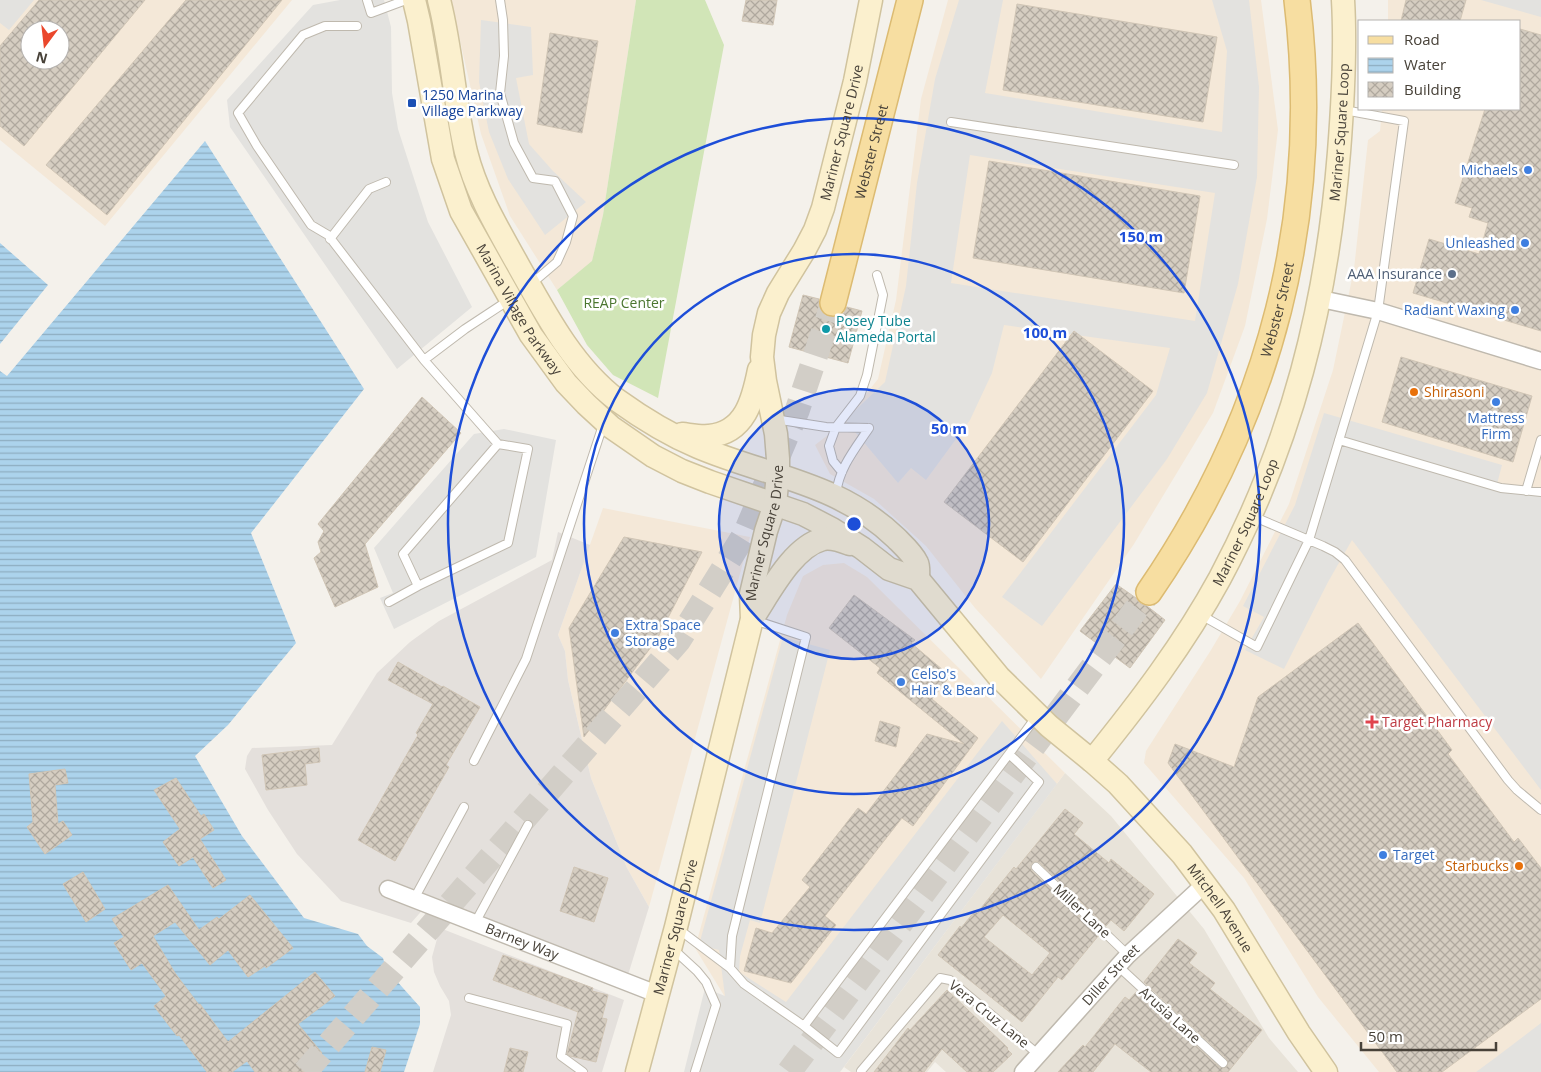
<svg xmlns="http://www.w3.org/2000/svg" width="1541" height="1072" viewBox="0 0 1541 1072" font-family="'Open Sans',sans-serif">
  <defs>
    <pattern id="water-rules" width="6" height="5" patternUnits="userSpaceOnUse" patternTransform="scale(1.25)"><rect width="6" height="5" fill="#acd3ec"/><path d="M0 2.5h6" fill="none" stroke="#8eadc0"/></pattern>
    <pattern id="building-cross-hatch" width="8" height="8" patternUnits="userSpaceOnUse" patternTransform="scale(1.25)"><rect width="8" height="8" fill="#d5cdc1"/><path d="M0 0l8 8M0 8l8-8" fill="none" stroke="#afa89e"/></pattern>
  </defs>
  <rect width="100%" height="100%" fill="#f4f1eb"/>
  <path fill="#e8e3d9" d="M1065 773 1111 816 1204 929 1269 1038 1298 1072H946L935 1062 927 1072H851L844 1067Z"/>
  <path fill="#f4e8d8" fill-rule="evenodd" d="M0 0H292L105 226 0 140ZM30 30H60V60H30Z
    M451 0H636L603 215 592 262 557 290 510 216 481 134Z
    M948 0H1261L1278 130 1267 219 1245 326 1213 413 1134 544 1041 679 975 608 926 546 874 499 830 474 815 445 842 424 878 379 896 300 921 99Z
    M1388 0H1541V1072H1379L1318 997 1244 878 1144 763 1146 751 1211 650 1240 601 1289 504 1333 370 1354 269 1368 140 1380 131 1382 109H1520V21H1388Z
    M603 508 750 537 649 907 627 868 591 778 568 680 565 651 558 635Z
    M844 563 867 577 1065 773 840 1072 725 997 695 948 787 615 803 576 823 565Z"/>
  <path fill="#e4e0dc" d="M558 532 590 545 558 635 565 651 568 680 591 778 627 868 649 907 628 975 434 897 411 923 341 901 297 854 268 810 245 769 247 756 252 748 332 745 377 673 410 642 439 621 552 560Z
    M440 928 624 1000 602 1072H433L451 1015 449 1001 440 986 434 972 432 957Z"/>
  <path fill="#d1e5b7" d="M636 0H705L724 45 658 398 613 375 587 345 557 290 592 261 603 215Z"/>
  <path fill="#e3e2df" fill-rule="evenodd" d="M0 0H34L9 30 0 23Z
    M340 0H384L391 27 392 93 398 129 428 222 472 307 397 369 230 127 227 100 313 5Z
    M959 0H1003L985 93 1222 132 1227 51 1212 0H1249L1259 87 1257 177 1238 284 1207 393 1167 459 1042 626 1002 597 1156 395 1170 348 1004 325 992 373 970 420 926 480 911 468 898 483 845 420 885 382 906 286 917 183 935 79ZM970 155 1215 193 1195 321 951 283Z
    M1481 0H1541V17Z
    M481 20 531 27 533 75 516 78 529 144 553 171 586 202 545 235 508 179 489 132 479 82Z
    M1324 413 1502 465 1497 484 1541 488V790L1352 540 1328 582 1284 669 1245 650 1264 617 1243 606 1295 505Z
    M504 429 556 440 536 557 394 629 380 598 393 593 374 548 474 434Z
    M783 637 830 650 760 923 750 920 740 956 739 972 786 1002 1002 721 1057 784 840 1072H684L705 988 725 996 719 950 699 945Z
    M1541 1023V1072H1476L1495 1058Z"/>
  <path fill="url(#water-rules)" d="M205 141 364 389 251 533 296 643 228 725 195 756 242 836 304 918 358 934 367 946 383 958 386 969 420 1007V1024L404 1072H0V371L7 376Z
    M0 243 48 285 0 344Z"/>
  <path fill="url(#building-cross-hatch)" stroke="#d0c5b5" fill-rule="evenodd" d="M39 0H145L24 146 0 126V46ZM30 30H60V60H30Z
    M186 0H282L107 215 46 165Z
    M746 0H777L773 25 742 21Z
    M1406 0H1466L1460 21H1401Z
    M1017 4 1217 37 1203 122 1003 90Z
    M1520 29 1541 35V331L1413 293 1429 239 1479 254 1488 223 1469 217 1472 208 1455 203 1485 109H1520Z
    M550 33 598 41 582 133 537 124Z
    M989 161 1200 196 1184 293 973 258Z
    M803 295 819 299V307L823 313 829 317H837L844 313 847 307 862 311 848 363 789 347Z
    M1074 331 1153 391 1023 562 944 502Z
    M1401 357 1532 396 1513 462 1382 422Z
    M422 397 461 433 365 544 378 587 335 607 314 558 321 552 318 542 324 531 318 524Z
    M624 537 702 552 657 639 584 737 569 628Z
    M1116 584 1136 598 1141 604 1147 606 1165 620 1130 668 1080 631Z
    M854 595 915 640 911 643 950 676 932 699 978 738 913 826 902 818 825 916 836 925 791 983 744 971 756 928 772 933 810 887 802 880 858 808 866 814 927 734 964 744 877 673 880 668 829 628Z
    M1358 623 1452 750 1448 754 1514 842 1518 838 1541 868V999L1442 1072H1397L1168 763 1175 744 1234 767 1258 697Z
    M398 662 442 687 443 686 480 707 446 765 449 767 395 861 358 840 418 735 416 733 433 704 388 680Z
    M880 721 900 727 896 747 875 741Z
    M319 748 320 762 305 764 307 785 266 790 262 755Z
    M65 769 68 783 55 785 58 824 63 821 72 835 45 854 27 827 33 822 29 774Z
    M176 778 201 816 204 814 214 830 200 839 226 880 213 888 193 857 179 866 163 842 180 829 154 790Z
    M1065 809 1083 823 1074 834 1109 863 1111 859 1154 894 1124 931 1111 920 1106 926 1040 863 1037 861 1032 863 1030 866 1032 871 1099 935 1062 980 1058 977 1022 1022 938 955 960 926 961 928 975 911 977 913 1014 867 1016 869ZM1003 915 1050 953 1032 975 984 937Z
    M574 867 608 878 594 922 560 911Z
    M83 872 105 909 86 922 63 884Z
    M168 885 199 930 217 917 219 919 250 895 293 948 266 968 265 966 248 977 228 950 210 965 175 922 153 936 175 973 199 1005 200 1004 228 1042 315 972 335 996 298 1024 322 1053 316 1058 321 1064 311 1072H255L247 1061 232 1072H207L179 1035 177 1036 154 1006 166 996 142 963 131 970 114 943 124 937 112 919Z
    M1178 939 1197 953 1189 963 1215 983 1210 989 1262 1030 1228 1072H1151L1115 1044 1093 1072H1058L1083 1045 1085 1047 1125 997 1129 1000 1137 991 1219 1067 1224 1068 1227 1066 1228 1062 1227 1059 1144 982Z
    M503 955 593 988 592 991 608 995 602 1018 607 1019 596 1062 570 1056 567 1054 578 1012 493 980Z
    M947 990 1008 1048 1007 1049 1012 1054 993 1072H967L942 1049 924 1072H874L908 1028 910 1030Z
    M372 1047 386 1050 380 1072H365Z
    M510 1048 528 1052 523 1072H504Z"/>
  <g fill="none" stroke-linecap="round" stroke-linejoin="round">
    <path stroke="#d2cec7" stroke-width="25" stroke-dasharray="25 12" stroke-linecap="butt" d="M305 1072 679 640 745 534 797 411 833 303
      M789 1072 1149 592"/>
    <defs>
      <path id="lane" d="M367 0 371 13 406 0
        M500 0 503 20 504 56 500 93 514 143 533 178 555 181 573 216 566 242 557 262 530 285
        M357 26H325L303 35 238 113 257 146 311 225 328 235 424 360
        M951 122 1234 165
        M330 239 369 189 386 182
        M774 419 826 427 869 428
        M1339 440 1501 488 1541 492
        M498 444 528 449 508 543 418 586 403 554 498 444 424 360 465 329 509 300
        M842 472 833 461 829 446 836 427 860 396 867 375 883 295 877 275
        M1526 491 1541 440
        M836 494C839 468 855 449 869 428
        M1252 516 1323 546 1335 552 1345 560 1508 780 1517 790 1541 810
        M389 602 418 586
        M1201 615 1257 647 1309 540 1378 311 1404 121 1344 110
        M1009 754 1039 782 838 1053 804 1026 1009 754 1036 717
        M474 761 526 659 603 425
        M1036 867 1128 955
        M414 899 464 807
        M475 923 528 825
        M677 928 730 968 732 936 806 637 754 620
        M673 949 697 971 706 982 716 1005 695 1072
        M1118 966 1223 1063
        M730 968 744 984 804 1026
        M469 998 567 1024 561 1056 583 1072
        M861 1071 940 978 950 980 1039 1055"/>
      <g id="street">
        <path d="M1321 299 1378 311 1541 361"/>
        <path id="s1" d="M388 889 657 994"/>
        <path id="s2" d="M1023 1072 1128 955 1205 884"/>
      </g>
      <g id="secondary">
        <path id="s3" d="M414 0 419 21 443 159 461 211 531 335 566 383 586 404 611 427 653 456 682 471 710 482 803 514 832 529 862 548 889 569 918 579 999 677 1049 726 1092 761 1118 784 1182 854 1224 910 1299 1033 1326 1072"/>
        <path d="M439 0C452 50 454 102 466 152 476 192 497 227 517 263 544 311 572 366 617 400 642 418 670 435 698 447 769 477 838 482 896 538 903 545 913 554 917 563 919 567 918 574 918 579"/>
        <path d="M682 434C691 435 701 437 709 436 745 433 753 400 759 370"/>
        <path d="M752 619C769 594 792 547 823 539 832 537 842 541 850 544"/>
        <path id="s4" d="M1092 761C1139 703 1184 644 1220 578 1292 443 1327 304 1339 152 1343 101 1346 51 1343 0"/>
        <path id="s5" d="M637 1072 676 927 752 619 751 594 766 531 775 504 778 474V459L776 434 765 381 762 357 764 335 769 313 778 293 804 251 815 230 823 208 855 81 871 0"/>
      </g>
      <g id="primary">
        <path id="s6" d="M833 303 910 0"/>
        <path id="s7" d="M1149 592C1271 415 1323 214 1297 0"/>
      </g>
    </defs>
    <use href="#lane" stroke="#bfb9ae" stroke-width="10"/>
    <use href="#street" stroke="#bfb9ae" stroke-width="19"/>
    <use href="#secondary" stroke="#d0c39e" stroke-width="25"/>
    <use href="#primary" stroke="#dcbb72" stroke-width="28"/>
    <use href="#lane" stroke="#fff" stroke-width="8"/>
    <use href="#street" stroke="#fff" stroke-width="16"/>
    <use href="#secondary" stroke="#fbf0ce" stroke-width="22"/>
    <use href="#primary" stroke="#f7dea1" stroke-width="25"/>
  </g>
  <circle cx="854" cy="524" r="135" fill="#1d4ed8" fill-opacity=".12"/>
  <g fill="none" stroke="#1d4ed8" stroke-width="2.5">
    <circle cx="854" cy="524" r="135"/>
    <circle cx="854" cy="524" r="270"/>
    <circle cx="854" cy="524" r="406"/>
  </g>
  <rect fill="#1a4fb4" stroke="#fff" stroke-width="2" x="407" y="98" width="10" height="10" rx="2.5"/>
  <g fill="#3f7fe0" stroke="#fff" stroke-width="2">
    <circle cx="1528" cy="170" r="5"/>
    <circle cx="1525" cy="243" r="5"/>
    <circle cx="1515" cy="310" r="5"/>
    <circle cx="1496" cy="402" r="5"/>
    <circle cx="615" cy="633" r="5"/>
    <circle cx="901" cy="682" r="5"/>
    <circle cx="1383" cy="855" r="5"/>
  </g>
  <circle fill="#5c6f8a" stroke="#fff" stroke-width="2" cx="1452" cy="274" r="5"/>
  <circle fill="#0f9aa8" stroke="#fff" stroke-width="2" cx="826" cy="329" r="5"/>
  <g fill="#e8710a" stroke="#fff" stroke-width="2">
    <circle cx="1414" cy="392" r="5"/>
    <circle cx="1519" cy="866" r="5"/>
  </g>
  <path fill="#e0444e" stroke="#fff" stroke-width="2" d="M1369.5 714.5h5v5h5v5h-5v5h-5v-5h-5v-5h5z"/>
  <g text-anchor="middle" stroke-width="5" stroke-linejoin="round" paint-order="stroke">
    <g font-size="14" fill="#164399" stroke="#fff" text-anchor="start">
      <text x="422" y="100">1250 Marina<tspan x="422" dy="16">Village Parkway</tspan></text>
    </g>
    <g font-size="14" fill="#484239" stroke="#fff">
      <text dy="5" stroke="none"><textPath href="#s5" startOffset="975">Mariner Square Drive</textPath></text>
      <text dy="5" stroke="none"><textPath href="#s4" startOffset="689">Mariner Square Loop</textPath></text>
      <text dy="5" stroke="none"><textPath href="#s6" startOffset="156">Webster Street</textPath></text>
      <text dy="5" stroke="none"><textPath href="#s3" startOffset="331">Marina Village Parkway</textPath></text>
      <text dy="5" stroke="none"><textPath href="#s7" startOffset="312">Webster Street</textPath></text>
      <text dy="5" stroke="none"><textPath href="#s4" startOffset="285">Mariner Square Loop</textPath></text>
      <text dy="5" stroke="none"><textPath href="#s5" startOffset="555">Mariner Square Drive</textPath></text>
      <text dy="5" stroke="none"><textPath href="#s3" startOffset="1275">Mitchell Avenue</textPath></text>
      <text transform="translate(1082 911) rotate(43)" y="5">Miller Lane</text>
      <text dy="5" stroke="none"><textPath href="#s5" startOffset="150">Mariner Square Drive</textPath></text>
      <text dy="5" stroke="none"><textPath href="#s1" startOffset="144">Barney Way</textPath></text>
      <text dy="5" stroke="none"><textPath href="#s2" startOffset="131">Diller Street</textPath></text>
      <text transform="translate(989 1014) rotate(39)" y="5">Vera Cruz Lane</text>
      <text transform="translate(1170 1015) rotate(42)" y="5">Arusia Lane</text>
    </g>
    <g font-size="14" fill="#366cbe" stroke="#fff" text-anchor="end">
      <text x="1518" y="175">Michaels</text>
      <text x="1515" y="248">Unleashed</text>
      <text x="1505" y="315">Radiant Waxing</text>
      <text x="1496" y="423" text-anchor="middle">Mattress<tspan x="1496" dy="16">Firm</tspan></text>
      <text x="625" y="630" text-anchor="start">Extra Space<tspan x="625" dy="16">Storage</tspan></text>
      <text x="911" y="679" text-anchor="start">Celso's<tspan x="911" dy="16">Hair &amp; Beard</tspan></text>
      <text x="1393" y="860" text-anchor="start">Target</text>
    </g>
    <g font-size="14" fill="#4e5e75" stroke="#fff" text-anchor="end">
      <text x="1442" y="279">AAA Insurance</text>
    </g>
    <g font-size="14" fill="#4b7630" stroke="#fff">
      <text x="624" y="308">REAP Center</text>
    </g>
    <g font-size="14" fill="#0d838f" stroke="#fff" text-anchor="start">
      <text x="836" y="326">Posey Tube<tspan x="836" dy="16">Alameda Portal</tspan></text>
    </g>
    <g font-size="14" fill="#c56008" stroke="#fff" text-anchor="start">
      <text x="1424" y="397">Shirasoni</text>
      <text x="1509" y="871" text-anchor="end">Starbucks</text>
    </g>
    <g font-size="14" fill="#be3a42" stroke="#fff" text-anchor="start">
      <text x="1382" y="727">Target Pharmacy</text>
    </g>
  </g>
  <circle cx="854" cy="524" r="8" fill="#1d4ed8" stroke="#fff" stroke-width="2.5"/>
  <g font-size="15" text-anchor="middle" font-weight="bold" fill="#1d4ed8" stroke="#fff" stroke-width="5" stroke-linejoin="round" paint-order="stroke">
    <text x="1141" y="242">150 m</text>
    <text x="1045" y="338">100 m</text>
    <text x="949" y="434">50 m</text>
  </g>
  <rect x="1358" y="20" width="162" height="90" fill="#ffffff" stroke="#b6b3b0"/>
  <rect x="1368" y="36" width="25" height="8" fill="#f7dea1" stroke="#b6b3b0"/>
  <text x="1404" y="45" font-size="15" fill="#484239">Road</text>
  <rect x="1368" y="58" width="25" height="15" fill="url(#water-rules)" stroke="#b6b3b0"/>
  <text x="1404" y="70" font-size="15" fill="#484239">Water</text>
  <rect x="1368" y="82" width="25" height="15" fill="url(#building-cross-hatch)" stroke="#b6b3b0"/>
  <text x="1404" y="95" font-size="15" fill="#484239">Building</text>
  <g transform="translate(45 45) rotate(195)"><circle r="24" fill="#ffffff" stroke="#b6b3b0"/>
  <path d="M0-4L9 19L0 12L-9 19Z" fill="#ea472c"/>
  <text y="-8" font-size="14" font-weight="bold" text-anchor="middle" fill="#484239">N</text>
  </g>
  <path d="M1361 1042v8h135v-8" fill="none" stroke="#484239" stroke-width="2.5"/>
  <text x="1368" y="1042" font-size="15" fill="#484239" stroke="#ffffff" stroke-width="4" paint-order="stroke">50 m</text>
</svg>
